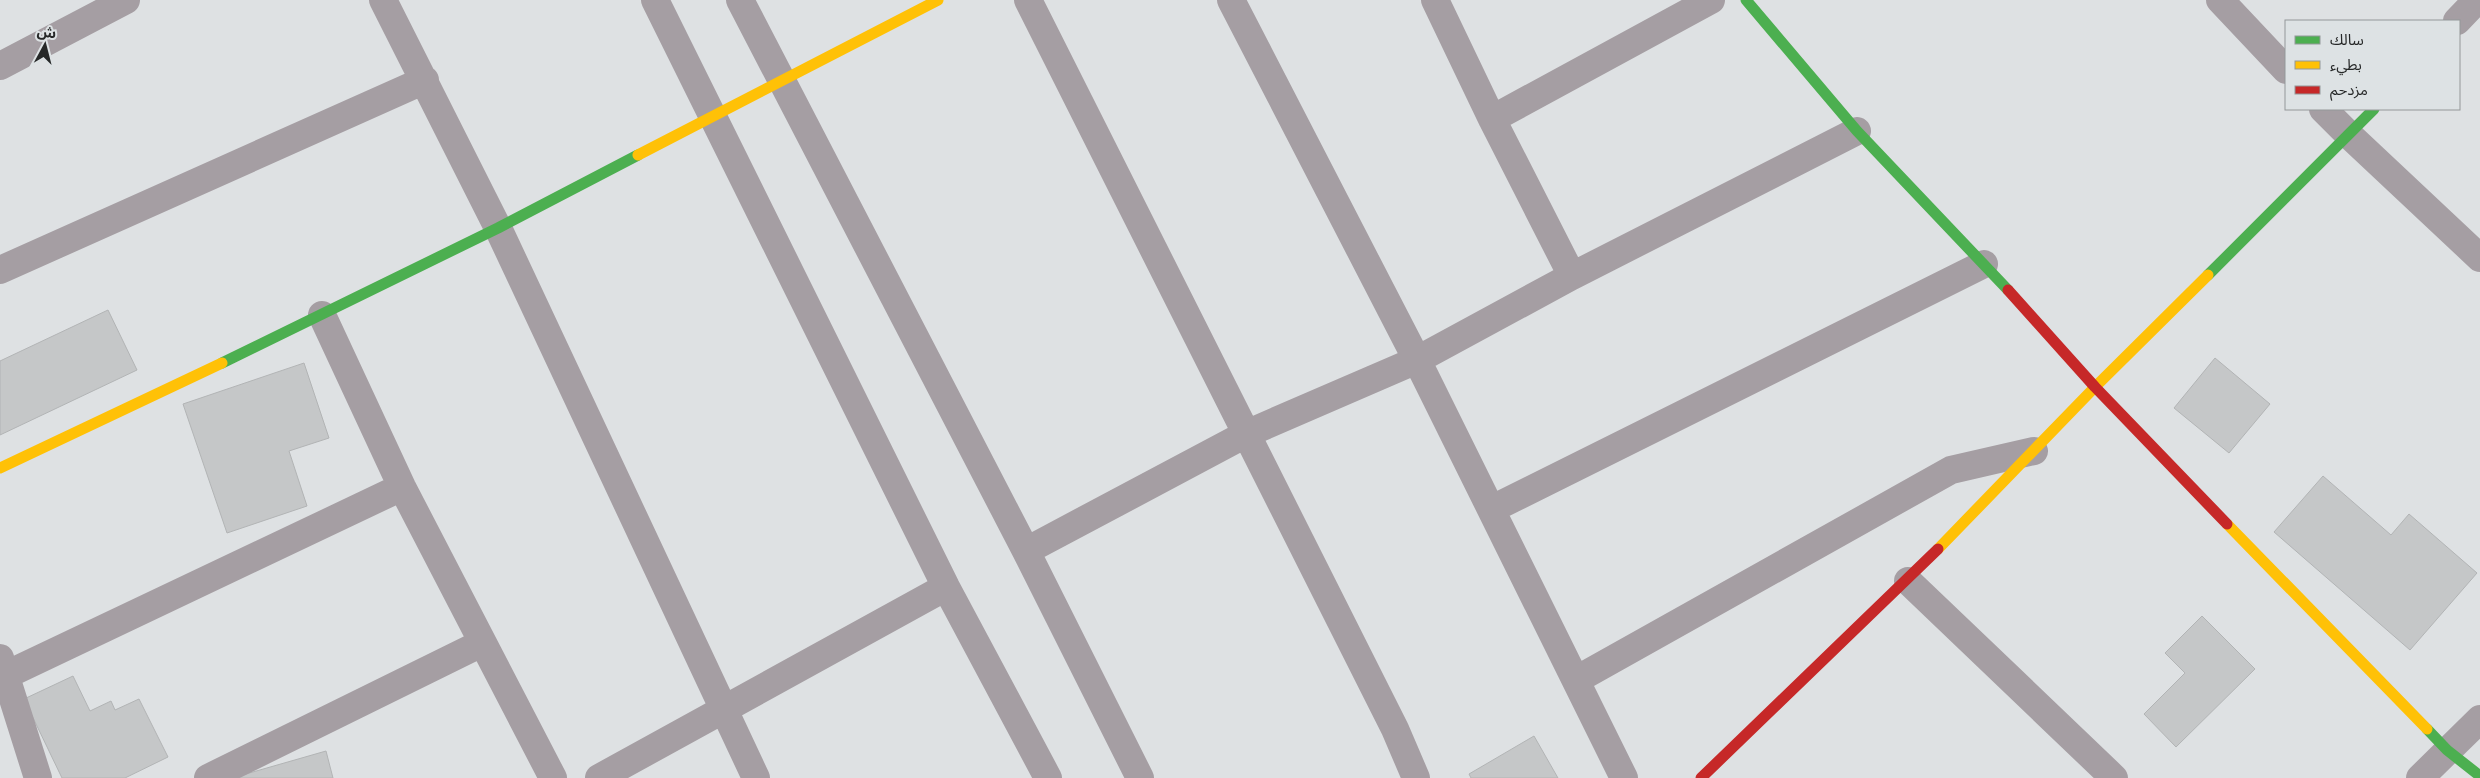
<svg xmlns="http://www.w3.org/2000/svg" width="2480" height="778" viewBox="0 0 2480 778" font-family="Quicksand,'Noto Sans Arabic',sans-serif">
  <rect width="100%" height="100%" fill="#dee1e3"/>
  <path fill="#c5c7c8" stroke="#b2b4b5" d="M108 310 137 370 0 435V361Z
    M2215 358 2270 404 2229 453 2174 408Z
    M304 363 329 438 289 451 307 506 227 533 183 404Z
    M2323 476 2391 535 2409 514 2477 573 2410 650 2274 532Z
    M2202 616 2255 669 2176 747 2144 714 2185 673 2165 653Z
    M73 676 90 711 111 701 115 710 139 699 168 757 125 778H62L24 699Z
    M1534 736 1558 778H1471L1469 774Z
    M326 751 333 778H232Z"/>
  <g fill="none" stroke-linecap="round" stroke-linejoin="round">
    <path stroke="#a59ea3" stroke-width="28" d="M383 0 498 228 756 778
      M655 0 946 587 1048 778
      M740 0 1026 551 1140 778
      M1028 0 1395 729 1416 778
      M1231 0 1417 360 1624 778
      M1435 0 1492 119 1572 276
      M2220 0 2286 70
      M2457 21 2477 0
      M0 66 126 0
      M2323 109 2349 135 2480 258
      M1492 119 1711 0
      M0 270 425 80
      M322 315 402 487 553 778
      M1492 509 1984 264
      M1026 551 1246 434 1417 360 1572 276 1857 131
      M1908 581 2114 778
      M0 658 38 778
      M6 675 402 487
      M1576 680 1951 470 2034 451
      M208 778 482 643
      M599 778 946 587
      M2420 778 2480 719"/>
    <path stroke="#4caf50" stroke-width="11" d="M1746 0 1857 131 2008 290
      M2208 275 2374 109
      M222 363 498 228 638 155
      M2427 729 2447 750 2480 776"/>
    <path stroke="#ffc107" stroke-width="11" d="M638 155 938 0
      M0 468 222 363
      M2227 524 2427 729
      M1938 549 2095 387 2208 275"/>
    <path stroke="#c62828" stroke-width="11" d="M2008 290 2095 387 2227 524
      M1701 778 1938 549"/>
  </g>
  <rect x="2285" y="20" width="175" height="90" fill="#dde2e4" stroke="#949899"/>
  <rect x="2295" y="36" width="25" height="8" fill="#4caf50" stroke="#949899"/>
  <text x="2330" y="45" font-size="15" fill="#262828">سالك</text>
  <rect x="2295" y="61" width="25" height="8" fill="#ffc107" stroke="#949899"/>
  <text x="2330" y="70" font-size="15" fill="#262828">بطيء</text>
  <rect x="2295" y="86" width="25" height="8" fill="#c62828" stroke="#949899"/>
  <text x="2330" y="95" font-size="15" fill="#262828">مزدحم</text>
  <g transform="translate(45 45) rotate(7)" stroke="#dde2e4" stroke-width="4" paint-order="stroke">
  <path d="M0-4L9 19L0 12L-9 19Z" fill="#262828"/>
  <text y="-8" font-size="14" font-weight="bold" text-anchor="middle" fill="#262828">ش</text>
  </g>
</svg>
